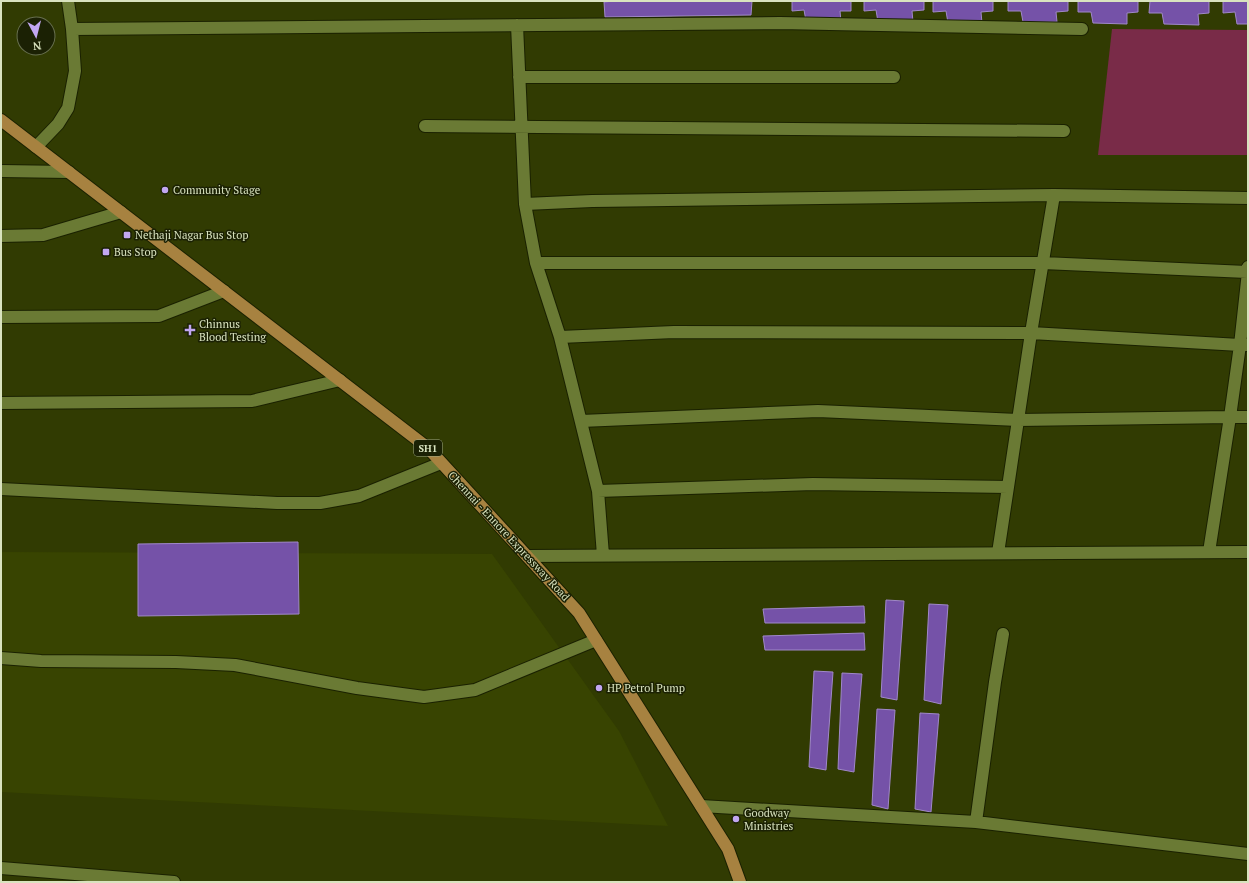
<svg xmlns="http://www.w3.org/2000/svg" width="1249" height="883" viewBox="0 0 1249 883" font-family="'PT Serif',serif">
  <rect width="100%" height="100%" fill="#313b02"/>
  <path fill="#384401" d="M1 552 492 554 619 731 668 826 1 792Z"/>
  <path fill="#792b48" d="M1112 29 1248 30V155H1098Z"/>
  <path fill="#7552a8" stroke="#a088c9" d="M614 1H752L751 15 605 17 604 2Z
    M792 1H851V11H840L841 22 806 21 804 10 792 11Z
    M864 1H924V10L912 11 913 22H878L876 10 864 11Z
    M933 1H993V11L981 12 982 23H948L946 11 933 12Z
    M1008 1H1068V11L1056 12 1057 22H1023L1021 11H1008Z
    M1078 1H1138V12L1127 13V24L1093 23 1091 12H1078Z
    M1150 1H1209V13L1198 14 1199 25 1164 24 1162 13H1149Z
    M1223 1H1248V24H1237L1235 12 1223 13Z
    M298 542 299 614 138 616V544Z
    M886 600 904 601 897 700 881 697Z
    M929 604 948 605 941 704 924 700Z
    M864 606 865 623H765L763 609Z
    M864 633 865 650H765L763 636Z
    M814 671 833 672 826 770 809 767Z
    M842 673 862 674 854 772 838 769Z
    M877 709 895 710 888 809 872 805Z
    M920 713 939 714 931 812 915 809Z"/>
  <g fill="none" stroke-linecap="round" stroke-linejoin="round">
    <defs>
      <path id="minor" d="M517 25 525 204 536 263 560 337
        M72 29 780 23 1082 29
        M519 77H894
        M425 126 1064 131
        M36 147 58 124 68 108 75 71 72 29 68 1
        M1 171 69 172
        M525 204 592 201 1054 195
        M1 236 43 235 121 212
        M536 263H1043L1247 272 1248 267
        M1 317 159 316 224 291
        M1 403 252 401 340 380
        M581 421 818 411 1018 420 1230 417 1240 345H1248
        M1 489 277 503H320L359 496 441 463
        M598 491 813 484 1008 487 1031 333 1054 195 1248 198
        M1209 552 1230 417H1248
        M998 553 1008 487
        M603 555 598 491 560 337 674 332 1031 333 1240 345 1248 272
        M527 556 1248 552
        M1 658 41 661 176 662 235 665 357 688 424 697 475 690 596 640
        M701 806 976 822 1248 854
        M976 822 995 682 1003 634
        M1 868 174 882"/>
      <path id="major" d="M1 120 428 448 579 613 728 849 740 882"/>
    </defs>
    <use href="#minor" stroke="#1a2100" stroke-width="14"/>
    <use href="#major" stroke="#1a2100" stroke-width="14"/>
    <use href="#minor" stroke="#6a7a34" stroke-width="12"/>
    <use href="#major" stroke="#a78240" stroke-width="12"/>
  </g>
  <g fill="#c2a7f2" stroke="#1b2104" stroke-width="1.5">
    <circle cx="165" cy="190" r="4"/>
    <rect x="123" y="231" width="8" height="8" rx="2"/>
    <rect x="102" y="248" width="8" height="8" rx="2"/>
    <path d="M188 324h4v4h4v4h-4v4h-4v-4h-4v-4h4z"/>
    <circle cx="599" cy="688" r="4"/>
    <circle cx="736" cy="819" r="4"/>
  </g>
  <g text-anchor="middle" stroke-width="3" stroke-linejoin="round" paint-order="stroke">
    <rect fill="#1b2104" stroke="#a0a987" stroke-width="1" x="414" y="440" width="28" height="16" rx="3"/>
    <g font-size="10" font-weight="bold" fill="#d9e3bf">
      <text x="428" y="452">SH1</text>
    </g>
    <g font-size="11" fill="#d9e3bf" stroke="#1b2104" text-anchor="start">
      <text x="173" y="194">Community Stage</text>
      <text x="135" y="239">Nethaji Nagar Bus Stop</text>
      <text x="114" y="256">Bus Stop</text>
      <text x="199" y="328">Chinnus<tspan x="199" dy="13">Blood Testing</tspan></text>
      <text x="607" y="692">HP Petrol Pump</text>
      <text x="744" y="817">Goodway<tspan x="744" dy="13">Ministries</tspan></text>
    </g>
    <g font-size="11" fill="#d9e3bf" stroke="#1b2104">
      <text transform="translate(509 536) rotate(47)" y="4">Chennai - Ennore Expressway Road</text>
    </g>
  </g>
  <rect width="1249" height="883" fill="none" stroke="#d9e3bf" stroke-width="4"/>
  <g transform="translate(36 36) rotate(173)"><circle r="19" fill="#1b2104" stroke="#676f4f"/>
  <path d="M0-3L7 15L0 10L-7 15Z" fill="#c2a7f2"/>
  <text y="-6" font-size="11" font-weight="bold" text-anchor="middle" fill="#d9e3bf">N</text>
  </g>
</svg>
